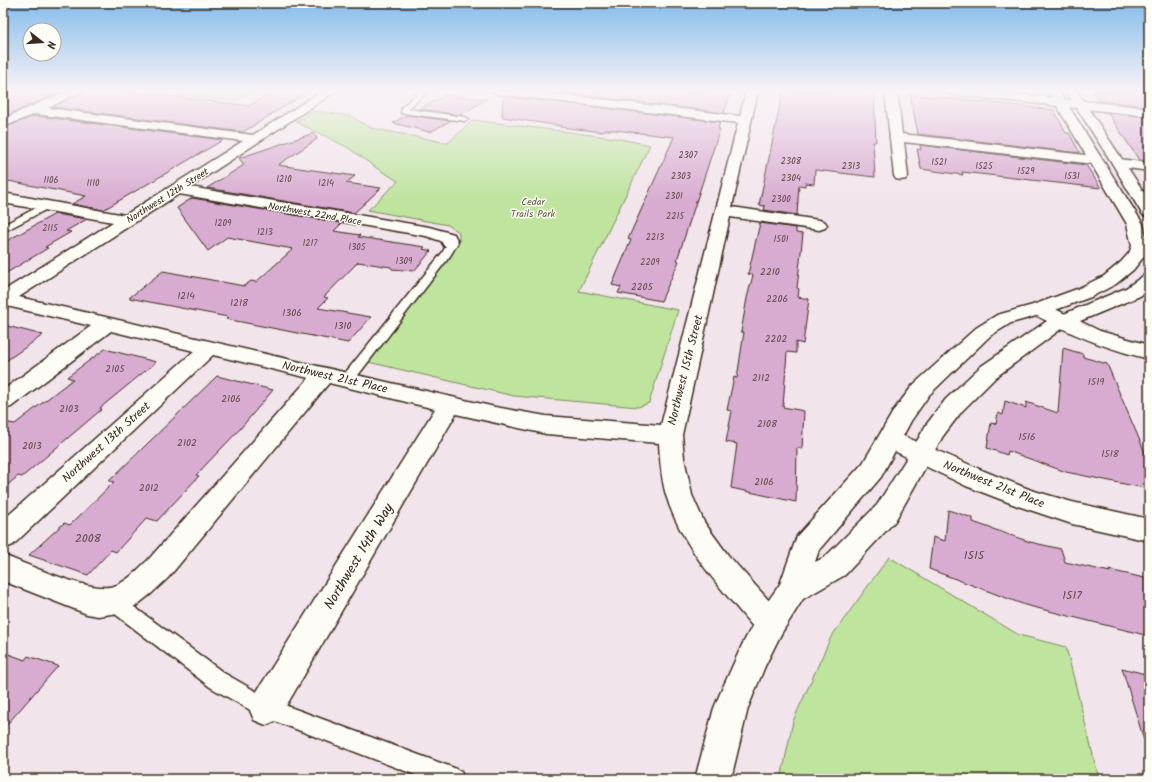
<svg xmlns="http://www.w3.org/2000/svg" width="1152" height="782" viewBox="0 0 1152 782" font-family="Kalam,sans-serif">
  <rect width="100%" height="100%" fill="#f2e4eb"/>
  <filter id="ink" filterUnits="userSpaceOnUse"><feTurbulence type="fractalNoise" baseFrequency=".025" numOctaves="2"/><feDisplacementMap in="SourceGraphic" scale="8" xChannelSelector="R" yChannelSelector="G"/><feConvolveMatrix kernelMatrix="1 2 1 2 8 2 1 2 1" color-interpolation-filters="sRGB"/></filter>
  <g filter="url(#ink)">
    <path fill="#bee49e" stroke="#7c875e" d="M154 91H253L236 101Z
      M313 111 350 116 371 128 448 143 473 120 615 138 650 145 579 291 678 310 649 403 638 407 514 396 368 362 459 242V232L448 225 368 210 398 181 375 167 347 147 296 122Z
      M889 557 1019 635 1066 647 1099 779H781L793 721 831 637Z"/>
    <path fill="#d8acd0" stroke="#3b2a1e" d="M11 91H62L3 117V95Z
      M84 91H130L249 106 274 91H300L303 95 243 132 53 107Z
      M549 91H675L692 93 693 91H731L724 113Z
      M783 91H874L876 142H873L875 177 815 170 814 184 805 183V186L799 185 797 215 764 210 765 206 759 205Z
      M1093 91H1149V106L1099 101Z
      M910 94 1054 110 1066 133H1069L1080 153 918 134Z
      M446 95 487 99 460 115 419 109Z
      M503 96 720 122 718 129H720L677 260 679 261 661 301 618 293 621 287 612 285 631 240 628 239 674 137 615 130H604L603 132 560 127 561 126 502 117Z
      M1108 113 1149 117V161L1139 160Z
      M407 115 450 121 430 132 393 123Z
      M35 116 223 140 103 210 72 204 86 196 3 180V128Z
      M314 133 317 139 278 165 355 176 346 183 381 188 354 213 207 188 244 165 239 158Z
      M920 145 1086 165 1101 188 962 172 963 175 921 169 917 149 921 150Z
      M192 198 342 223 334 231 360 235 358 237 425 247 423 249 431 251 414 271 392 269 391 267 358 262 324 297 328 298 318 308 371 317 348 343 226 319 228 317 129 298 163 271 244 286 251 281 256 282 293 249 227 237 208 251 177 208Z
      M55 214 87 219 66 231 71 232 45 247 48 248 3 275V243Z
      M760 223 796 228V233L803 234 797 288 799 289 798 297 809 299 803 344 796 342V353L787 352 783 407 804 411 802 449 797 448 796 502 731 488 737 444 726 442 732 411 727 410 734 377 737 378 744 332H741L747 298 753 275 748 274Z
      M3 325 43 335 3 363Z
      M1063 348 1083 354V357L1107 364 1149 462V489L1066 472 1008 451 1007 455 987 448 991 423 996 424 998 413 1003 415 1005 401 1026 408V402L1058 413Z
      M105 349 156 362 100 408 102 409 22 477 18 476 3 489V422L15 424 73 379 67 377Z
      M217 376 273 390 240 429 196 475 199 476 157 521 147 518 116 552 111 550 88 575 29 555 64 523 70 525 114 482 109 481Z
      M948 510 973 518V522L1030 542 1061 549 1065 562 1110 572 1109 570 1149 579V636L1025 605 929 569 933 537 945 541Z
      M3 652 25 660 28 656 58 666 3 729Z
      M1122 668 1149 675V739L1144 740Z"/>
    <g fill="none" stroke-linecap="round" stroke-linejoin="round">
      <defs>
        <path id="service" d="M420 91H428L408 109 465 117 469 119 465 121 401 113 402 107Z
          M46 203 51 206 49 208 3 232V225Z
          M450 239 453 240 456 246 450 256 352 383 347 384 342 383 341 380 342 377 442 253 446 246 445 242 447 240Z
          M112 593 118 595 224 673 271 700 454 768 461 772 465 779H426L259 715 210 687 106 607 103 601 106 595Z"/>
        <path id="minor" d="M67 91H83L48 108 253 135 322 91H336L190 187 429 227 454 234 458 242 456 246 450 247 444 246 441 241 426 236 179 194 19 297 495 407 546 416 661 425 738 123 498 94 493 91H532L740 116 746 91H758L732 207 819 220 825 222 827 225 825 228 819 230 730 217 682 435 684 458 692 495 704 522 728 555 781 614 785 624 781 634 770 639 759 634C724 591 682 549 666 495 661 478 660 460 659 443L546 434 456 414 278 720 266 725 254 720 249 708 254 696 435 409 329 383 168 578 152 593 137 605 118 613 98 616 87 614 3 581V555C27 564 92 594 114 586 127 582 138 569 148 560L309 378 213 355 13 545 3 549V520L194 351 111 331 11 407 3 409V390L91 326 3 305V291L113 222 3 203V193L125 215 243 141 35 114 3 127V119Z
          M885 91H897L902 134 1094 156 1099 157 1101 160 1099 163 1094 164 904 142 908 176 906 179 901 180 896 179 894 176Z
          M944 91H986L1149 108V116L949 94Z
          M1119 159 1149 163V171L1114 166 1112 163 1114 160Z
          M1040 303 1047 305 1100 331 1149 345V359C1115 351 1082 339 1051 323 1043 319 1035 316 1030 309L1033 305Z
          M890 430 984 471 1031 490 1072 502 1149 519V541L1072 524 1018 506 966 486 882 445 878 439 882 433Z"/>
        <path id="tertiary" d="M1048 91H1059L1143 224 1148 246 1146 254 1133 270 1116 284 1091 297 1047 313 1011 323 990 336 929 395 911 421 881 477 819 550 815 562 825 557 877 505 913 448 926 425 946 399 980 367 1047 321 1126 288 1143 276 1149 275V289L1140 296 1061 329 996 377 962 411 943 436 895 521 845 575 803 599 781 634 765 666 748 708 731 779H695L714 708 719 696 742 645 759 614 780 584 797 536 863 463 894 410 913 385 976 328 997 315 1033 305 1077 289 1104 276 1121 262 1129 253 1132 246 1127 224Z
          M1066 91H1077L1149 200V217L1143 215 1141 212 1112 163Z"/>
      </defs>
      <use href="#service" stroke="#3b2a1e" stroke-width="3"/>
      <use href="#minor" stroke="#3b2a1e" stroke-width="3"/>
      <use href="#tertiary" stroke="#3b2a1e" stroke-width="3"/>
      <use href="#service" fill="#fdfcf7" fill-rule="evenodd"/>
      <use href="#minor" fill="#fdfcf7" fill-rule="evenodd"/>
      <use href="#tertiary" fill="#fdfcf7" fill-rule="evenodd"/>
    </g>
  </g>
  <linearGradient id="sky" x2="0" y2="1"><stop stop-color="#85bceb"/><stop offset="0.45" stop-color="#f9f3f6"/><stop offset="1" stop-color="#f9f3f6" stop-opacity="0"/></linearGradient>
  <rect width="1152" height="201" fill="url(#sky)"/>
  <g text-anchor="middle" stroke-width="3" stroke-linejoin="round" paint-order="stroke">
    <g font-size="9" fill="#624a4a">
      <text x="688" y="158">2307</text>
      <text x="791" y="164">2308</text>
      <text x="939" y="165">1521</text>
      <text x="851" y="169">2313</text>
      <text x="984" y="169">1525</text>
      <text x="1026" y="174">1529</text>
      <text x="681" y="179">2303</text>
      <text x="1072" y="179">1531</text>
      <text x="791" y="181">2304</text>
      <text x="284" y="182">1210</text>
      <text x="51" y="183">1106</text>
      <text x="93" y="186">1110</text>
      <text x="326" y="186">1214</text>
      <text x="674" y="199">2301</text>
      <text x="781" y="202">2300</text>
      <text x="675" y="219">2215</text>
      <text x="223" y="226">1209</text>
      <text x="50" y="231">2115</text>
      <text x="265" y="235">1213</text>
      <text x="655" y="240">2213</text>
      <text x="781" y="242">1501</text>
      <text x="310" y="246">1217</text>
      <text x="357" y="250">1305</text>
      <text x="404" y="264">1309</text>
      <text x="650" y="265">2209</text>
    </g>
    <g font-size="10" fill="#3b2a1e" stroke="#fdfcf7">
      <text transform="translate(167 195) rotate(-32)" y="4">Northwest 12th Street</text>
      <text transform="translate(315 213) rotate(10)" y="4">Northwest 22nd Place</text>
    </g>
    <g font-size="10" fill="#5c583e" stroke="#fdfcf7">
      <text x="533" y="205">Cedar<tspan x="533" dy="12">Trails Park</tspan></text>
    </g>
    <g font-size="10" fill="#624a4a">
      <text x="770" y="275">2210</text>
      <text x="642" y="290">2205</text>
      <text x="186" y="299">1214</text>
      <text x="777" y="302">2206</text>
      <text x="239" y="306">1218</text>
      <text x="292" y="316">1306</text>
      <text x="343" y="329">1310</text>
      <text x="776" y="342">2202</text>
      <text x="115" y="372">2105</text>
      <text x="761" y="381">2112</text>
      <text x="1096" y="385">1519</text>
      <text x="231" y="402">2106</text>
      <text x="69" y="412">2103</text>
      <text x="767" y="427">2108</text>
      <text x="1027" y="440">1516</text>
      <text x="187" y="446">2102</text>
      <text x="32" y="449">2013</text>
      <text x="1110" y="457">1518</text>
      <text x="764" y="485">2106</text>
      <text x="149" y="491">2012</text>
    </g>
    <g font-size="12" fill="#3b2a1e" stroke="#fdfcf7">
      <text transform="translate(685 370) rotate(-76)" y="4">Northwest 15th Street</text>
      <text transform="translate(335 377) rotate(13)" y="4">Northwest 21st Place</text>
      <text transform="translate(106 442) rotate(-42)" y="4">Northwest 13th Street</text>
      <text transform="translate(994 484) rotate(22)" y="4">Northwest 21st Place</text>
    </g>
    <g font-size="12" fill="#624a4a">
      <text x="88" y="542">2008</text>
      <text x="974" y="559">1515</text>
      <text x="1072" y="599">1517</text>
    </g>
    <g font-size="14" fill="#3b2a1e" stroke="#fdfcf7">
      <text transform="translate(358 556) rotate(-59)" y="5">Northwest 14th Way</text>
    </g>
  </g>
  <rect width="1152" height="782" fill="none" stroke="#fdfcf7" stroke-width="16"/>
  <rect x="8" y="8" width="1136" height="766" fill="none" stroke="#3b2a1e" stroke-width="1.5" filter="url(#ink)"/>
  <g transform="translate(42 42) rotate(107)"><circle r="19" fill="#fdfcf7" stroke="#afa8a0"/>
  <path d="M0-3L7 15L0 10L-7 15Z" fill="#3b2a1e"/>
  <text y="-6" font-size="11" font-weight="bold" text-anchor="middle" fill="#3b2a1e">N</text>
  </g>
</svg>
